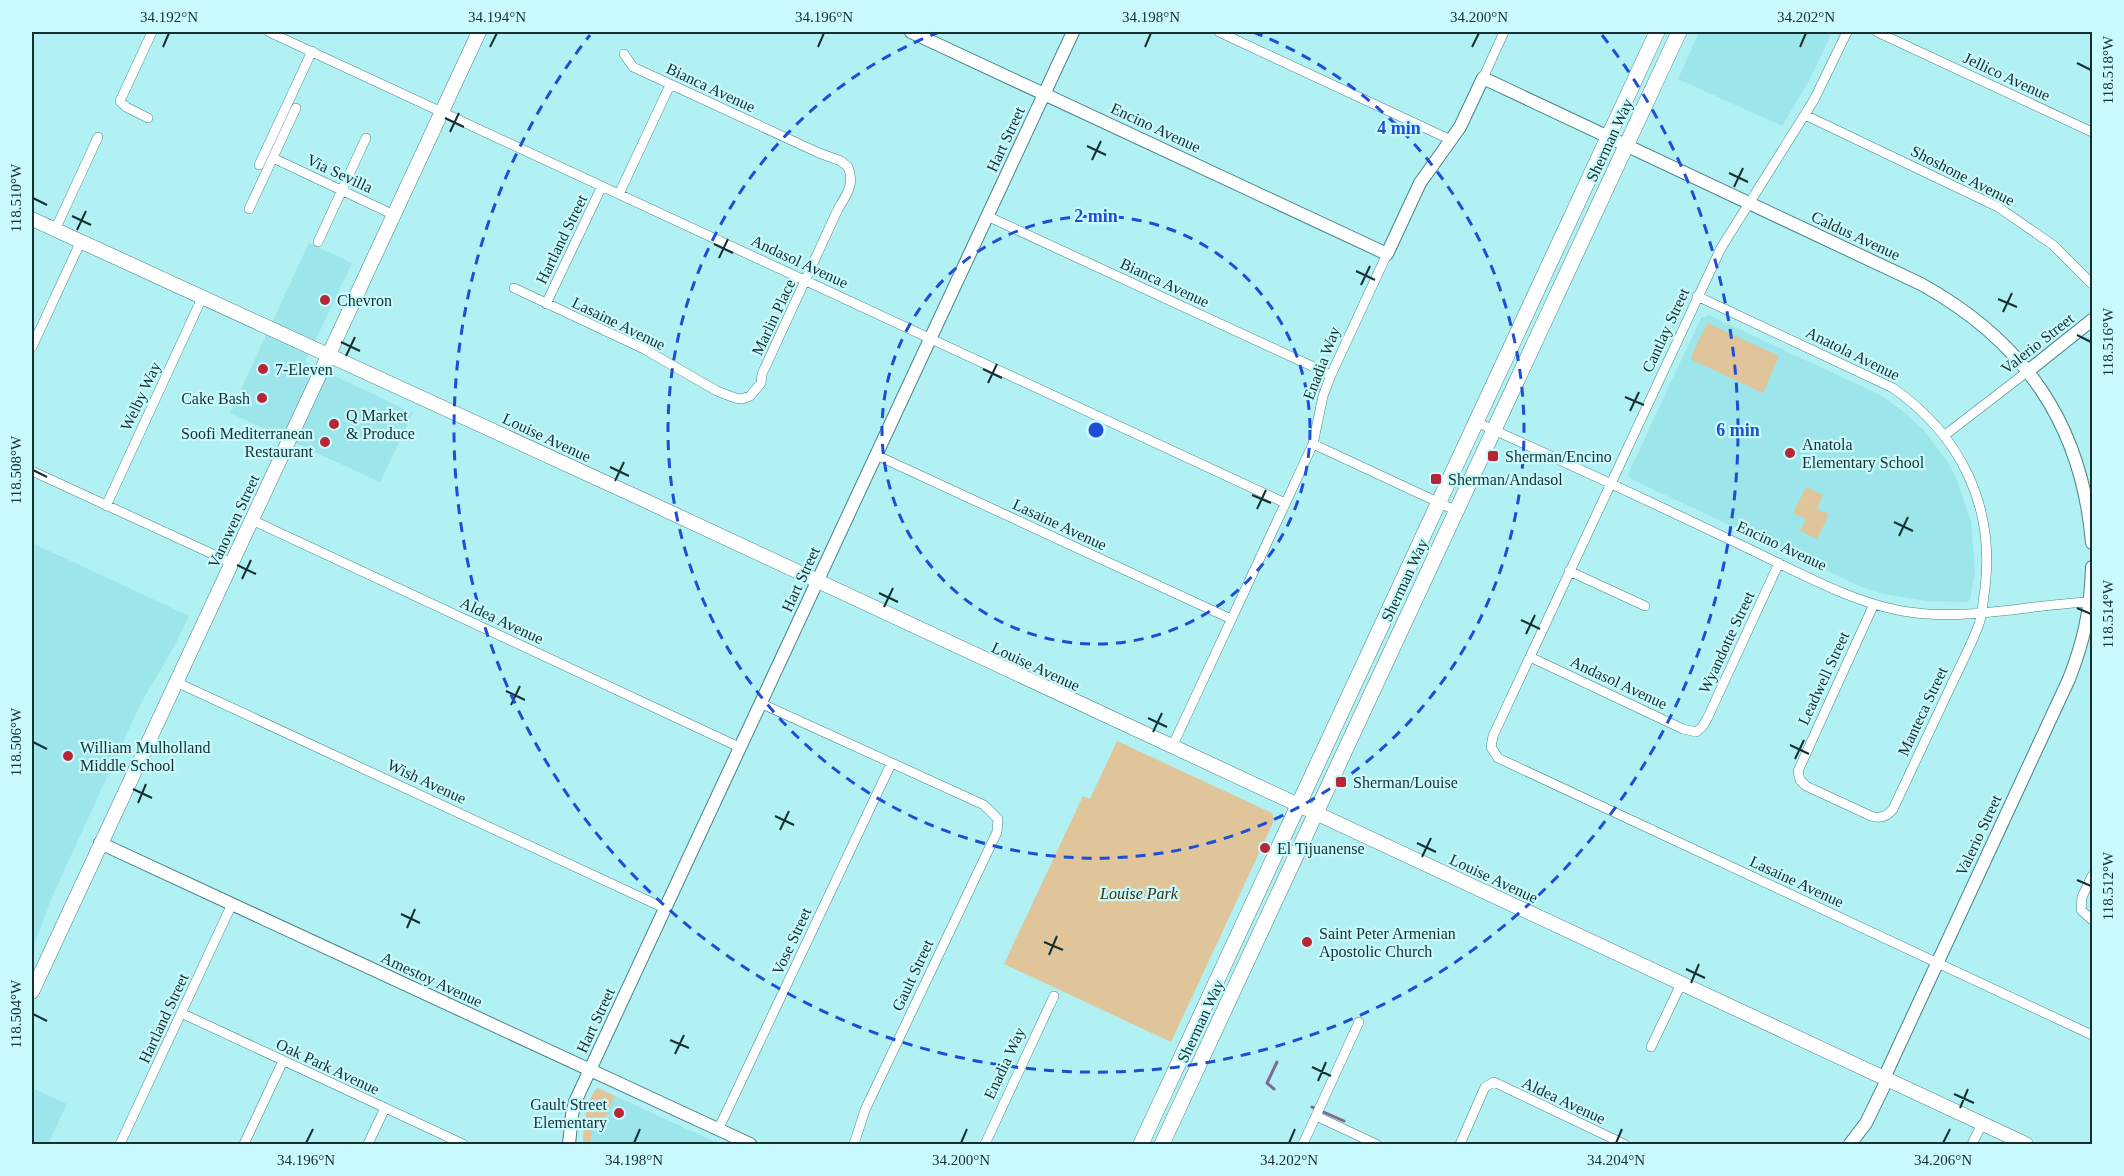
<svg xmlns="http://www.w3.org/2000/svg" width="2124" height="1176" viewBox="0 0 2124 1176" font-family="'Times New Roman',serif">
  <rect width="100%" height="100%" fill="#b1f0f3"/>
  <path fill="#9ce5ea" d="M1699 32H1832L1810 79 1782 126 1678 79Z
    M309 243 352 263 305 362 413 413 380 482 230 413Z
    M1709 315 1880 395 1900 409 1923 429 1947 461 1956 477 1971 522 1975 571 1970 600 1967 602 1927 601 1879 593 1862 587 1631 479 1628 474 1701 318Z
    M32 543 189 616 175 645 141 703 52 897 32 951Z
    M32 1088 67 1104 48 1144H32Z
    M598 1088 719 1144H583L589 1104 595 1089Z"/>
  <path fill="#dfc599" d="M1707 323 1779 356 1763 393 1692 360 1691 357Z
    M1806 487 1823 495 1817 509 1829 514 1817 539 1800 531 1806 519 1793 513Z
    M1117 741 1272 813 1274 821 1171 1042 1004 964 1083 796 1090 799Z
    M598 1088 615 1096 603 1122 592 1130 590 1144H583C584 1127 584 1100 598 1088Z"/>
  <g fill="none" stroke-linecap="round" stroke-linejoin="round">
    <path stroke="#826990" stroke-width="3" d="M1274 1089 1267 1083 1277 1062
      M1312 1107 1344 1121"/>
    <defs>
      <path id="minor" d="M269 32 1285 503
        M1219 32 1451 140
        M1847 32 1814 100 1721 248 1493 736 1491 747 1498 758 2092 1035
        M1877 32 2092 132
        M1483 78 1504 32
        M1805 115 1998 207 2053 245 2092 284
        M148 118 126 107 120 101 152 32
        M273 158 394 215
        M259 165 312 51
        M619 194 670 85
        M249 209 296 108
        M987 216 1331 375
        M55 230 98 137
        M318 242 366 138
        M514 288 644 349 717 391 735 398 742 399 750 396 761 383 762 374 838 209C847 194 855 184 848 167L841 161 819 153 633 67 624 54
        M1697 296 1893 388C1960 435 1995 505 1985 588 1983 600 1983 612 1979 624 1971 646 1959 668 1949 690 1930 730 1911 770 1893 809 1887 817 1880 819 1871 816L1806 786 1800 780 1798 771 1874 604
        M546 304 602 186
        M32 347 81 241
        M1476 422C1565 462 1653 503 1741 545 1792 569 1853 604 1909 612 1970 621 2031 604 2091 602
        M1945 435 2028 371
        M1313 444 1457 511
        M876 455 1231 619
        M32 471 232 563
        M106 506 202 298
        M252 520 739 747
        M1569 571 1645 606
        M1530 657 1683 729 1696 732 1702 727 1707 719 1779 563
        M176 682 664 908
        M760 703 984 805 998 819 997 832 865 1110 854 1144
        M1172 747 1313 444 1323 396 1331 375 1387 254
        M2092 876 2082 897 2081 910 2092 920
        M181 1013 463 1144
        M1651 1047 1681 984
        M1316 1116 1376 1144
        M718 1130 891 764
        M120 1144 232 904
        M244 1144 283 1061
        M368 1144 385 1108
        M985 1144 1054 996
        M1303 1144 1359 1022
        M1460 1144 1485 1087 1494 1082 1624 1144
        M1972 1144 1982 1124"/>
      <path id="tertiary" d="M911 32 1387 254 1420 183 1460 127 1483 78 1921 284C2024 341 2082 424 2092 543
        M2028 371 2092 320
        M100 843 750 1144
        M1884 1078 2069 679C2084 641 2091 608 2092 567
        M569 1144 572 1115 575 1102 1073 32
        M1850 1144 1866 1123 1887 1080"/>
      <path id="secondary" d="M32 219 646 501 2026 1144
        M32 992C179 671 332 353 479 32"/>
      <path id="primary" d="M1141 1144 1657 32
        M1162 1144 1679 32"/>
    </defs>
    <use href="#minor" stroke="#488488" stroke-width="10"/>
    <use href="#tertiary" stroke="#488488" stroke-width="14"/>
    <use href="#secondary" stroke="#488488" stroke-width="15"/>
    <use href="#primary" stroke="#488488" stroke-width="16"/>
    <use href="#minor" stroke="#fff" stroke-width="9"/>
    <use href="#tertiary" stroke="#fff" stroke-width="12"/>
    <use href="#secondary" stroke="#fff" stroke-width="14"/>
    <use href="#primary" stroke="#fff" stroke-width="15"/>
  </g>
  <path fill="none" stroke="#163031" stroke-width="2" d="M163 47 169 33M490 47 497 33M818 47 824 33M1145 47 1151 33M1472 47 1479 33M1800 47 1806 33M2077 63 2091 70M445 118 464 127M450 132 459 113M1087 146 1106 155M1092 160 1101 141M1729 173 1748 182M1734 187 1743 168M33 198 47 205M72 216 91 225M77 230 86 211M714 244 733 253M719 258 728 239M1356 271 1375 280M1361 285 1370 266M1998 299 2017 307M2003 312 2012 293M2077 335 2091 342M341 342 360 351M346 356 355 337M983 369 1002 378M988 383 997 364M1625 397 1644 405M1630 411 1639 392M610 467 629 476M33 470 47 477M615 481 624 462M1252 495 1271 503M1257 509 1266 490M1894 522 1913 531M1899 536 1908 517M237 565 256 574M242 579 251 560M879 593 898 602M884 607 893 588M2077 608 2091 614M1521 620 1540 629M1526 634 1535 615M506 691 525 700M511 705 520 686M1148 718 1167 727M1153 732 1162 713M33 742 47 749M1790 745 1809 754M1795 759 1804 740M133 789 152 798M138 803 146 784M775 816 794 825M780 830 789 811M1417 843 1436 852M1422 857 1431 838M2077 880 2091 886M401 914 420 923M407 928 415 909M1044 942 1063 950M1049 955 1057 936M1686 969 1705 978M1691 983 1699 964M33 1014 47 1021M670 1040 689 1048M675 1054 684 1035M1312 1067 1331 1076M1318 1081 1326 1062M1954 1094 1974 1103M1960 1108 1968 1089M306 1143 313 1129M634 1143 640 1129M961 1143 967 1129M1289 1143 1295 1129M1616 1143 1622 1129M1943 1143 1950 1129"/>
  <g fill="none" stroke="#1d4ed8" stroke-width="3" stroke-dasharray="10 8">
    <circle cx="1096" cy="430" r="214"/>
    <path d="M1253 32A428 428 0 1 1 939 32"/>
    <path d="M1602 35A642 642 0 1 1 590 35"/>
  </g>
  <g fill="#b82636" stroke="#c9fafd" stroke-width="2">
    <circle cx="325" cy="300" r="6"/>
    <circle cx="263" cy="369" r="6"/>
    <circle cx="262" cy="398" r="6"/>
    <circle cx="334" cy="424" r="6"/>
    <circle cx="325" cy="442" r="6"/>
    <circle cx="1790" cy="453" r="6"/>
    <rect x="1487" y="450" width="12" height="12" rx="3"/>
    <rect x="1430" y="473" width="12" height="12" rx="3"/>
    <circle cx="68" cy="756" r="6"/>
    <rect x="1335" y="776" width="12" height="12" rx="3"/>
    <circle cx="1265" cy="848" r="6"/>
    <circle cx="1307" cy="942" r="6"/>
    <circle cx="619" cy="1113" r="6"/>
  </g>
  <g text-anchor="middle" stroke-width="4.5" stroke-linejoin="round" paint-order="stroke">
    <g font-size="16" fill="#163031" stroke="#c9fafd">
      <text transform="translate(2007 76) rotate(25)" y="6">Jellico Avenue</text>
      <text transform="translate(711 87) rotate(25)" y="6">Bianca Avenue</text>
      <text transform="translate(1156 127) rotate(25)" y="6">Encino Avenue</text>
      <text transform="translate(1005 139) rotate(-65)" y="6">Hart Street</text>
      <text transform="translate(1609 140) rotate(-65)" y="6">Sherman Way</text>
      <text transform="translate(340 173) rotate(25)" y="6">Via Sevilla</text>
      <text transform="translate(1963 175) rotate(27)" y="6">Shoshone Avenue</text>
      <text transform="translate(1856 235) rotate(25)" y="6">Caldus Avenue</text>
      <text transform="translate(561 239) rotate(-64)" y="6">Hartland Street</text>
      <text transform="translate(800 261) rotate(25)" y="6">Andasol Avenue</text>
      <text transform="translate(1165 282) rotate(25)" y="6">Bianca Avenue</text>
      <text transform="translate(773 317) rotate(-65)" y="6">Marlin Place</text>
      <text transform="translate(619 323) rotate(26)" y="6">Lasaine Avenue</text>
      <text transform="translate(1665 330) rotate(-65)" y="6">Cantlay Street</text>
      <text transform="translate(2037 343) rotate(-38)" y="6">Valerio Street</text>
      <text transform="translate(1853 353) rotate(26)" y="6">Anatola Avenue</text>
      <text transform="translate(1321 363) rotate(-69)" y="6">Enadia Way</text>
      <text transform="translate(140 396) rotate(-65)" y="6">Welby Way</text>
      <text transform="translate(547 437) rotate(25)" y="6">Louise Avenue</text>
      <text transform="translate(233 521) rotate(-65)" y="6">Vanowen Street</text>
      <text transform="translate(1060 524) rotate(25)" y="6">Lasaine Avenue</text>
      <text transform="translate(1782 545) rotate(25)" y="6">Encino Avenue</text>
      <text transform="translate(800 579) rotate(-65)" y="6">Hart Street</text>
      <text transform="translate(1404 580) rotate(-65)" y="6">Sherman Way</text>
      <text transform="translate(502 620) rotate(25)" y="6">Aldea Avenue</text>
      <text transform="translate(1726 642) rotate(-65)" y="6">Wyandotte Street</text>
      <text transform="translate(1036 666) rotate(25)" y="6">Louise Avenue</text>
      <text transform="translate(1823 678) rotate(-65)" y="6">Leadwell Street</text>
      <text transform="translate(1619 682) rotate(25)" y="6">Andasol Avenue</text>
      <text transform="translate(1922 711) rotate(-65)" y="6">Manteca Street</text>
      <text transform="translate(427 781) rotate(25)" y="6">Wish Avenue</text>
      <text transform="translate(1978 835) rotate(-65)" y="6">Valerio Street</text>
      <text transform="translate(1494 878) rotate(25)" y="6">Louise Avenue</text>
      <text transform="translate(1797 881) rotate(25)" y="6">Lasaine Avenue</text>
      <text transform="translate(791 941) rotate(-65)" y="6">Vose Street</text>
      <text transform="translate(912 975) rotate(-65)" y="6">Gault Street</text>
      <text transform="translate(432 979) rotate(25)" y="6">Amestoy Avenue</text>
      <text transform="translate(163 1018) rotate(-65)" y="6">Hartland Street</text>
      <text transform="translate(595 1020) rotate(-65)" y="6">Hart Street</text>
      <text transform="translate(1200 1021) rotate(-65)" y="6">Sherman Way</text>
      <text transform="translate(1004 1063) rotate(-65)" y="6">Enadia Way</text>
      <text transform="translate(328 1066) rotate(25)" y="6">Oak Park Avenue</text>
      <text transform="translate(1564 1100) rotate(25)" y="6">Aldea Avenue</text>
    </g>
    <g font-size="16" fill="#163031" stroke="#c9fafd" text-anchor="start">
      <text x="337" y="306">Chevron</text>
      <text x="275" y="375">7-Eleven</text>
      <text x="250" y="404" text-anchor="end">Cake Bash</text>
      <text x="346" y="421">Q Market<tspan x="346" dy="18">&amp; Produce</tspan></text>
      <text x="313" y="439" text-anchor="end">Soofi Mediterranean<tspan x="313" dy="18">Restaurant</tspan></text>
      <text x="1802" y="450">Anatola<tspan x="1802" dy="18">Elementary School</tspan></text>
      <text x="1505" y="462">Sherman/Encino</text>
      <text x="1448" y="485">Sherman/Andasol</text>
      <text x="80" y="753">William Mulholland<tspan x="80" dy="18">Middle School</tspan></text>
      <text x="1353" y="788">Sherman/Louise</text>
      <text x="1277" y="854">El Tijuanense</text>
      <text x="1319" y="939">Saint Peter Armenian<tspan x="1319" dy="18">Apostolic Church</tspan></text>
      <text x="607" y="1110" text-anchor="end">Gault Street<tspan x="607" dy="18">Elementary</tspan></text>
    </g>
    <g font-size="16" font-style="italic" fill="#3c2c0e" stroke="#c9fafd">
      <text x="1139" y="899">Louise Park</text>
    </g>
  </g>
  <circle cx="1096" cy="430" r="9" fill="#1d4ed8" stroke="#c9fafd" stroke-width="3"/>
  <g font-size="18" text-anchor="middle" font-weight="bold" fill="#1d4ed8" stroke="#c9fafd" stroke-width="4.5" stroke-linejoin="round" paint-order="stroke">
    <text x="1399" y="134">4 min</text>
    <text x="1096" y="222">2 min</text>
    <text x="1738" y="436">6 min</text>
  </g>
  <rect width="2124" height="1176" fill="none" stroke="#c9fafd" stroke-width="66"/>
  <rect x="33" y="33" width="2058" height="1110" fill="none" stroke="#163031" stroke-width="2"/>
  <g font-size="15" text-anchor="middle" fill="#163031">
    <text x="169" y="22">34.192°N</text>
    <text x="497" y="22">34.194°N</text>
    <text x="824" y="22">34.196°N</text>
    <text x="1151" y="22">34.198°N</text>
    <text x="1479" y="22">34.200°N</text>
    <text x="1806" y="22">34.202°N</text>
    <text transform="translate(2108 70) rotate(-90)" y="5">118.518°W</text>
    <text transform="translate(16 198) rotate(-90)" y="5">118.510°W</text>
    <text transform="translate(2108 342) rotate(-90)" y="5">118.516°W</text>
    <text transform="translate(16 470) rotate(-90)" y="5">118.508°W</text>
    <text transform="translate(2108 614) rotate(-90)" y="5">118.514°W</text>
    <text transform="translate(16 742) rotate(-90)" y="5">118.506°W</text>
    <text transform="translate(2108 886) rotate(-90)" y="5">118.512°W</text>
    <text transform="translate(16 1014) rotate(-90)" y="5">118.504°W</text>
    <text x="306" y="1165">34.196°N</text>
    <text x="634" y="1165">34.198°N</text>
    <text x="961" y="1165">34.200°N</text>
    <text x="1289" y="1165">34.202°N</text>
    <text x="1616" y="1165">34.204°N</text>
    <text x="1943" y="1165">34.206°N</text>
  </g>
</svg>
